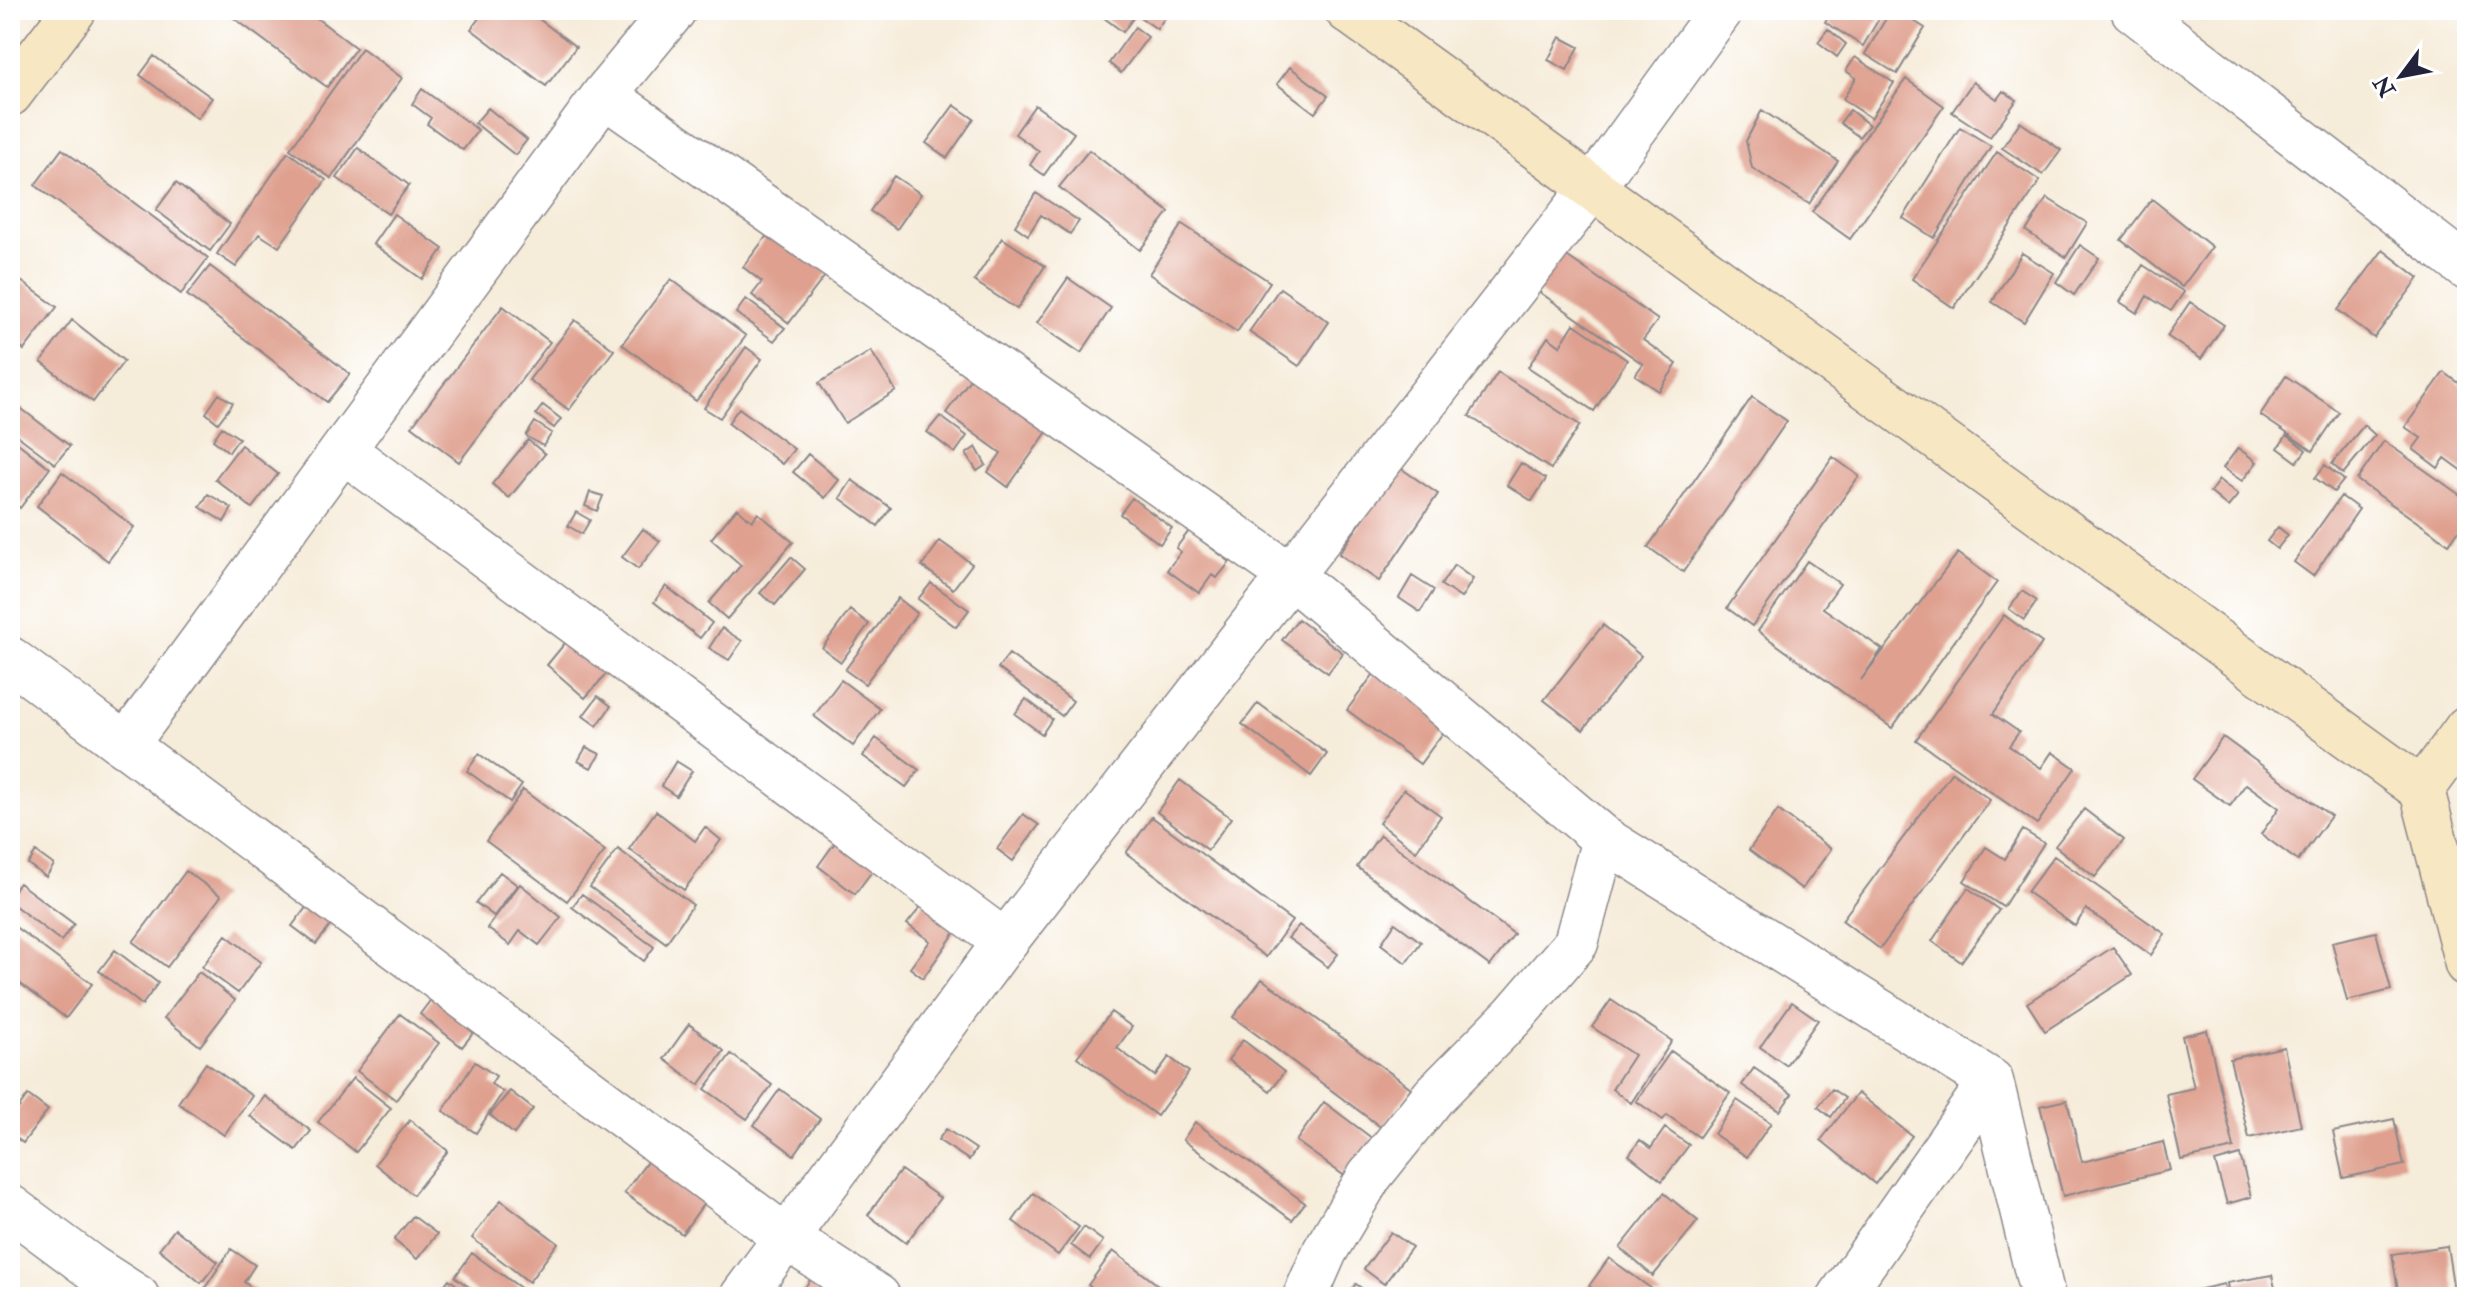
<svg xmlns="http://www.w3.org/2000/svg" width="2477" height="1307" viewBox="0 0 2477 1307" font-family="'IM FELL Double Pica',serif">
  <rect width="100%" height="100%" fill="#fff"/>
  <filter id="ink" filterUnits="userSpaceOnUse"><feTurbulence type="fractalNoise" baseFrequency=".0125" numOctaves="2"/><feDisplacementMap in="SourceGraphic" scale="16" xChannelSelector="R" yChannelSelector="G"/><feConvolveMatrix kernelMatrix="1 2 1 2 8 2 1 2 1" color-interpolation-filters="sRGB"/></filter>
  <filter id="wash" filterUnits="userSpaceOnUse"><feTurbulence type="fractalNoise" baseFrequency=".006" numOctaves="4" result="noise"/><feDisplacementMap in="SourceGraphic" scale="32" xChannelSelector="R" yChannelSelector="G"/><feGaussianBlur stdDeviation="1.8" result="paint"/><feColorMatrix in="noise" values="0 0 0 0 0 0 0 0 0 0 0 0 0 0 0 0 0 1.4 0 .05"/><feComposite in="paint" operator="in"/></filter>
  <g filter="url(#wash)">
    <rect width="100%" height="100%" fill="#f6ecda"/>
    <g id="blocks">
      <path fill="#dfa08f" d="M223 10H306L356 48 327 87Z
        M485 10H527L576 47 546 86 471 29Z
        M1108 10H1122L1133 18 1123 32 1103 17Z
        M1130 10H1170L1157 29Z
        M1832 10H1884L1863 46 1825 22Z
        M1891 10H1896L1925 28 1897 74 1865 54Z
        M1135 27 1148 37 1121 73 1109 63Z
        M1828 29 1846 44 1837 57 1818 42Z
        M1560 37 1579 47 1567 70 1548 60Z
        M362 48 402 78 331 178 290 149Z
        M154 56 212 98 197 118 140 75Z
        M1855 57 1894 83 1871 118 1843 99 1856 78 1846 71Z
        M1290 67 1328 96 1315 113 1277 84Z
        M1906 79 1944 106 1850 239 1812 212Z
        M1973 82 1997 99 2003 91 2017 100 1990 137 1952 112Z
        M422 89 478 130 463 150 427 124 431 118 412 104Z
        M954 105 974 119 947 158 926 143Z
        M1035 105 1074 133 1044 175 1030 165 1039 151 1015 134Z
        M488 108 527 140 515 155 475 123Z
        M1762 110 1838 161 1809 204 1752 168 1746 141Z
        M1850 110 1869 125 1859 137 1840 123Z
        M2020 122 2061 150 2043 175 2002 148Z
        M1960 127 1991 146 1934 238 1903 218Z
        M358 148 409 185 388 214 337 178Z
        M62 149 208 258 181 294 35 185Z
        M1089 150 1169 212 1140 250 1059 187Z
        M288 152 326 180 279 247 259 234 236 267 217 254Z
        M1997 152 2040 181 1954 308 1912 279Z
        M894 176 921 194 897 229 870 211Z
        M176 183 230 224 210 251 156 210Z
        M1036 193 1079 221 1070 234 1041 215 1028 235 1015 226Z
        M2047 198 2087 223 2066 257 2026 231Z
        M2152 199 2212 247 2182 287 2121 240Z
        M394 214 443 249 422 279 373 244Z
        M1182 224 1270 282 1237 332 1149 274Z
        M772 229 828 272 789 323 752 295 762 282 743 267Z
        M1002 238 1045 266 1017 309 974 281Z
        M2080 245 2099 258 2074 295 2056 282Z
        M2383 250 2419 278 2374 338 2338 310Z
        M1561 252 1658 320 1643 340 1677 364 1659 391 1635 375 1643 364 1535 289Z
        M2022 253 2054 273 2024 322 1992 302Z
        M2143 265 2184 292 2171 311 2147 296 2137 313 2120 302Z
        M210 266 350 374 327 402 187 295Z
        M14 276 57 307 24 350 10 340V281Z
        M1068 278 1111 308 1081 353 1037 323Z
        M671 279 746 336 696 401 622 344Z
        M1280 288 1329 322 1299 366 1249 332Z
        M746 299 785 328 774 341 736 313Z
        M2190 302 2224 325 2201 359 2167 336Z
        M503 306 550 342 459 462 412 426Z
        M72 320 124 361 93 402 41 362Z
        M575 320 614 350 569 410 529 380Z
        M1574 324 1627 360 1594 411 1528 367 1548 337 1560 346Z
        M746 347 762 359 720 418 704 408Z
        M871 351 896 391 845 423 819 383Z
        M1498 372 1580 425 1551 469 1469 416Z
        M2444 372 2467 389V474L2445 458 2438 468 2413 449 2421 438 2405 427Z
        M973 375 1049 429 1008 487 988 472 1001 453 946 413Z
        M2286 376 2339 412 2313 451 2260 415Z
        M219 394 233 403 218 423 206 413Z
        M1752 397 1787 421 1683 572 1648 547Z
        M10 400 70 446 55 464 10 430Z
        M543 405 561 419 554 428 536 414Z
        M739 408 794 449 782 464 728 423Z
        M940 416 967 436 955 453 927 432Z
        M535 422 552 433 543 446 526 436Z
        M2364 425 2375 435 2343 474 2332 464Z
        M222 427 239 438 229 452 213 440Z
        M2287 435 2306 450 2297 462 2278 448Z
        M10 437 50 468 20 508 10 500Z
        M528 440 545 454 509 498 492 484Z
        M2384 441 2467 500V519L2449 544 2357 480Z
        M241 445 278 474 252 508 215 479Z
        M976 447 986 465 977 471 966 454Z
        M2238 448 2257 462 2242 481 2223 468Z
        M808 454 839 480 825 498 793 472Z
        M1833 457 1859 476 1752 626 1727 608Z
        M1521 463 1546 479 1532 501 1507 485Z
        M2325 465 2344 480 2334 492 2315 478Z
        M1399 467 1438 494 1379 581 1339 554Z
        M62 472 134 527 108 561 37 506Z
        M852 480 891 508 878 526 840 498Z
        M2219 480 2238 495 2228 507 2210 492Z
        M590 492 603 496 597 511 585 506Z
        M208 494 232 508 224 522 200 507Z
        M2341 496 2359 509 2313 576 2294 562Z
        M1132 498 1172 528 1160 544 1120 514Z
        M737 508 752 521 758 513 793 542 727 619 709 603 741 565 711 539Z
        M576 512 590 520 582 534 568 526Z
        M2278 527 2288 535 2277 549 2267 541Z
        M643 529 660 541 638 569 622 557Z
        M1189 531 1230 562 1217 578 1212 575 1199 593 1167 570 1181 552 1176 548Z
        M940 541 972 564 953 589 922 566Z
        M1958 553 1997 582 1892 728 1758 631 1807 561 1840 584 1823 608 1882 649 1861 680Z
        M791 557 805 569 775 605 760 593Z
        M1454 565 1473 579 1461 598 1441 585Z
        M1412 576 1434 590 1420 612 1399 598Z
        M931 583 969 610 956 627 918 599Z
        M666 586 712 623 700 638 654 602Z
        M2022 591 2037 601 2024 620 2009 609Z
        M898 598 917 613 865 684 845 670Z
        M850 610 869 624 841 662 822 648Z
        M2004 615 2042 643 1993 714 2019 732 2009 746 2041 768 2052 752 2075 768 2037 824 1916 740Z
        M1298 619 1343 653 1328 673 1282 640Z
        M1603 625 1641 656 1583 730 1544 700Z
        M722 628 742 641 729 660 709 648Z
        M570 637 609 671 585 698 547 665Z
        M1009 654 1073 701 1062 716 998 668Z
        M1376 671 1448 726 1420 764 1347 710Z
        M841 680 880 709 853 746 814 716Z
        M598 696 611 706 597 726 583 716Z
        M1026 699 1052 719 1042 734 1015 714Z
        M1258 703 1327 754 1311 776 1242 724Z
        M2223 737 2331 816 2298 861 2261 834 2279 808 2246 784 2230 806 2192 779Z
        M876 738 919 770 906 787 863 756Z
        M586 747 600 754 591 768 578 761Z
        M479 754 522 785 510 802 467 771Z
        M676 761 692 771 676 796 661 786Z
        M1952 772 1990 800 1880 949 1842 920Z
        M1180 780 1231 818 1208 850 1157 812Z
        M1404 789 1441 816 1416 851 1379 823Z
        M523 790 605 851 567 901 486 841Z
        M2084 809 2124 840 2095 877 2055 846Z
        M1778 810 1831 849 1802 889 1749 850Z
        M656 811 695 841 705 827 721 840 684 890 629 849Z
        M1023 814 1039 825 1013 861 997 849Z
        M1152 817 1292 921 1266 957 1126 853Z
        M844 830 882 858 855 894 818 866Z
        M2023 830 2044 843 2003 907 1964 881 1986 847 2005 859Z
        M1380 835 1514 934 1490 966 1357 867Z
        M618 849 693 905 666 943 590 887Z
        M36 852 54 865 46 877 28 864Z
        M2054 856 2165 934 2151 955 2086 909 2075 926 2027 892Z
        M186 871 221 896 167 967 133 942Z
        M500 872 517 885 494 916 476 903Z
        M19 883 74 924 61 941 10 902V895Z
        M520 884 561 917 539 945 520 931 510 945 487 928Z
        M1968 888 1999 910 1961 962 1932 941Z
        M582 894 654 947 644 961 572 907Z
        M927 899 961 924 923 978 910 968 930 941 907 924Z
        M311 901 335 920 316 944 292 926Z
        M10 923 92 984 66 1018 10 976Z
        M1395 923 1421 942 1406 963 1381 944Z
        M1299 925 1338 954 1328 967 1288 938Z
        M2376 932 2391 990 2347 1001 2332 942Z
        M226 935 261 962 238 993 202 967Z
        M2113 947 2132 975 2045 1031 2027 1003Z
        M115 950 158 983 142 1005 99 971Z
        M199 972 235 1000 200 1046 164 1018Z
        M1262 979 1411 1088 1382 1128 1233 1017Z
        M436 993 479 1026 462 1047 420 1014Z
        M1611 1000 1672 1041 1631 1103 1612 1089 1634 1055 1592 1027Z
        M1792 1002 1818 1020 1786 1065 1760 1047Z
        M1111 1012 1132 1027 1117 1048 1155 1076 1169 1057 1189 1072 1157 1116 1077 1057Z
        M400 1014 439 1043 396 1100 357 1071Z
        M689 1024 724 1051 699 1085 664 1059Z
        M2207 1030 2234 1148 2181 1160 2166 1094 2194 1088 2182 1036Z
        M1243 1040 1284 1072 1270 1091 1228 1060Z
        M2284 1047 2301 1126 2249 1138 2230 1059Z
        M1671 1051 1730 1093 1699 1137 1667 1115 1663 1120 1636 1101Z
        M731 1054 772 1085 747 1119 705 1089Z
        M475 1062 496 1076 491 1084 503 1092 476 1133 443 1111Z
        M206 1063 252 1096 224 1135 178 1103Z
        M1754 1068 1792 1094 1780 1111 1742 1085Z
        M353 1078 391 1108 356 1152 318 1122Z
        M780 1089 820 1119 794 1155 754 1125Z
        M1832 1089 1845 1098 1831 1117 1818 1107Z
        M510 1091 533 1109 514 1134 490 1115Z
        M1858 1093 1912 1136 1875 1184 1821 1140Z
        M28 1095 48 1110 23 1143 10 1133V1120Z
        M265 1096 311 1131 296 1150 250 1116Z
        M1737 1100 1771 1123 1747 1157 1714 1134Z
        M2067 1100 2082 1162 2163 1142 2170 1170 2063 1196 2040 1106Z
        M1324 1102 1373 1139 1346 1177 1296 1141Z
        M2394 1119 2404 1165 2343 1178 2333 1132Z
        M410 1120 448 1151 413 1195 375 1164Z
        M1195 1122 1305 1203 1292 1220 1183 1140Z
        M1665 1128 1689 1145 1662 1181 1629 1155 1640 1140 1651 1148Z
        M946 1129 976 1149 969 1160 938 1140Z
        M2240 1155 2251 1197 2227 1204 2215 1162Z
        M650 1158 707 1199 682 1234 624 1193Z
        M901 1170 940 1198 906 1243 868 1215Z
        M1033 1193 1079 1227 1058 1255 1013 1221Z
        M1664 1193 1698 1221 1653 1276 1620 1248Z
        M501 1200 558 1243 529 1282 472 1238Z
        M413 1216 437 1234 417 1259 394 1240Z
        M1084 1227 1103 1241 1090 1259 1071 1245Z
        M175 1229 218 1262 201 1283 159 1249Z
        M1391 1232 1412 1247 1384 1284 1364 1269Z
        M2447 1246 2455 1297H2399L2392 1254Z
        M231 1249 255 1265 244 1282 260 1294 258 1297H218L205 1288Z
        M1113 1251 1170 1294 1168 1297H1103L1088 1285Z
        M472 1253 522 1289 516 1297H474L477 1293 455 1277Z
        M1609 1258 1663 1297H1604L1589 1286Z
        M2272 1275 2277 1297H2229L2227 1283Z
        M449 1279 472 1297H435Z
        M811 1279 836 1297H798Z
        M1356 1284 1374 1297H1346Z
        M2224 1284 2227 1297H2170V1296Z"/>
    </g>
  </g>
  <g filter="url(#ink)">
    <use href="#blocks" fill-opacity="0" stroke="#8c878a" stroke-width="2"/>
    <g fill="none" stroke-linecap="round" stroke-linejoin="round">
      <defs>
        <path id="street" d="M2133 10 2467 268
          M604 95 1290 575 1604 839 1991 1081 2043 1297
          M343 450 1005 942
          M10 659 787 1238 878 1297
          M125 746 604 95 674 10
          M10 1207 92 1268 137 1297
          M742 1297 1005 942 1592 188 1721 10
          M1305 1297 1325 1251 1369 1177 1434 1096 1513 1016 1576 943 1604 839
          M1840 1297 1991 1081"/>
        <path id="secondary" d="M1347 10 2422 790 2467 964
          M10 94 74 10
          M2422 790 2467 728"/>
      </defs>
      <use href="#street" stroke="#8c878a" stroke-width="47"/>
      <use href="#secondary" stroke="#8c878a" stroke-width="47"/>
      <use href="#street" stroke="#fff" stroke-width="44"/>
      <use href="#secondary" stroke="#f8e7c3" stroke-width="44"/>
    </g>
  </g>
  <rect width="2477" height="1307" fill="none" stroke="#fff" stroke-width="40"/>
  <g transform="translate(2401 76) rotate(238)" stroke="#ffffff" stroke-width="6" paint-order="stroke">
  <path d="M0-6L14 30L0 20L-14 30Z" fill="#22223b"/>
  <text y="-12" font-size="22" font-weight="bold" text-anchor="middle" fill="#22223b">N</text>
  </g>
</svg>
